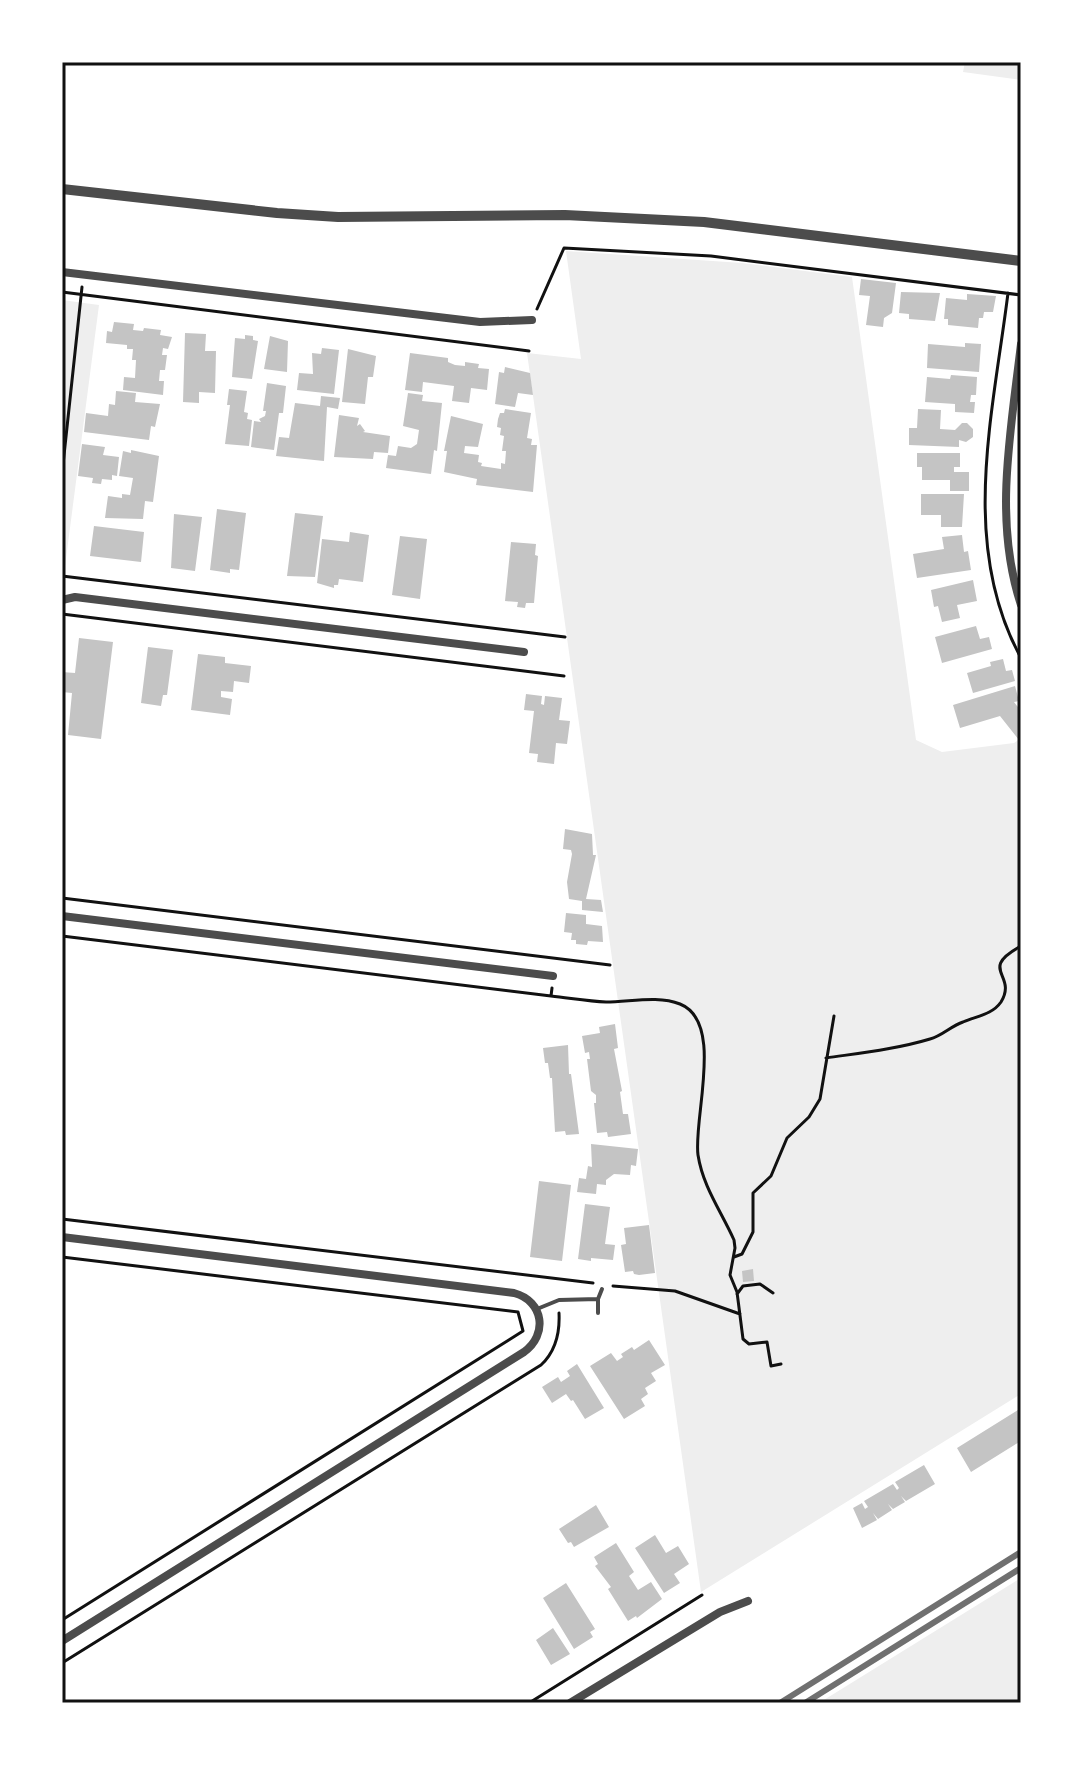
<svg xmlns="http://www.w3.org/2000/svg" width="1083" height="1765" viewBox="0 0 1083 1765" font-family="Rubik,sans-serif">
  <rect width="100%" height="100%" fill="#fff"/>
  <path fill="#eee" d="M965 62H1021V80L963 72Z
    M566 251 742 263 852 277 916 740 942 752 1014 743 1021 738V1394L701 1592 527 353 581 359Z
    M62 300 99 305 64 574H62Z
    M1021 1578V1703H819Z"/>
  <path fill="#c4c4c4" d="M861 279 896 283 892 313 884 318 883 327 866 325 870 296 859 295Z
    M901 292 940 293 935 321 909 319V314L899 313Z
    M967 294 996 296 993 312H984L983 318H979L978 328 948 325V319H944L946 298 967 300Z
    M114 322 134 324 133 330 143 331 144 328 161 330 160 335 172 337 168 349 163 348 162 355H167L165 370H160L159 381H164L163 395 123 390 124 377 135 378 136 360H132L133 349H127V345L106 343 107 331 112 332Z
    M185 333 206 334 205 351H216L215 393 199 392V403L183 402Z
    M245 335 253 336V340L258 341 252 379 232 377 235 338 245 339Z
    M270 336 288 341 287 372 264 369Z
    M965 343 981 344 979 372 927 368 928 344 965 347Z
    M322 348 339 350 334 394 297 390 299 373 313 374 312 353 321 354Z
    M348 349 376 356 373 377H368L365 404 342 402Z
    M410 353 448 358V362L455 365 465 366V362L479 364 478 368 489 369 487 390 471 388 469 403 452 401 454 386 423 382 422 392 405 390Z
    M505 367 530 373 533 395 518 393 515 407 495 404 499 372 504 373Z
    M951 375 977 377 976 395H971L970 402H975L974 413 955 412V404L925 402 927 377 950 379Z
    M267 383 286 386 283 413H279L274 450 251 447 254 421 261 422 259 419 265 416 266 411H263Z
    M229 389 247 391 244 412 248 413 247 419 252 420 249 446 225 444 230 405H227Z
    M116 391 136 393 135 402 160 404 155 427 151 426 149 440 84 432 86 413 108 416 109 404 115 405Z
    M408 393 423 395 422 401 442 403 437 451 434 450 431 474 386 468 388 455 396 456 398 446 411 448 417 444 419 430 403 426Z
    M321 396 340 398 338 409 327 407 324 461 276 456 279 437 289 438 295 403 320 406Z
    M505 409 531 413 527 438 532 439 531 445H537L533 492 476 485 477 479 444 472 447 451H444L451 416 483 424 478 447 465 446 464 453 479 455 478 462 482 463 481 466 501 469V463L505 464 506 451H502L504 436 500 435 501 428 497 427 498 419 500 413H504Z
    M918 409 941 410 940 429 955 430 962 423H967L973 429V437L966 442 959 440V447L909 445V428H917Z
    M339 415 359 418 357 426 360 424 365 431 363 432 390 436 388 453 374 452 373 459 334 457Z
    M82 444 105 447 103 455 119 457 117 476 112 475V480L102 479 101 484 92 483 93 478 78 476Z
    M131 450 159 456 153 502 145 501 143 519 105 518 108 496 122 498V494L130 495 133 478 119 476 123 451 131 453Z
    M917 453H960V467H954V472H969V491H950V480H922V467H917Z
    M921 494H964L962 527H941V515H921Z
    M217 509 246 513 239 570 230 569V573L210 570Z
    M295 513 323 516 315 577 287 576Z
    M174 514 202 517 195 571 171 568Z
    M94 526 144 532 141 562 90 556Z
    M350 532 369 535 363 582 339 579 338 585H334V588L317 583 322 539 349 542Z
    M962 535 964 552 968 551 971 570 917 578 913 554 944 549 942 537Z
    M400 536 427 539 420 599 392 595Z
    M511 542 536 544 535 555 538 556 534 603H526L525 608 517 607 518 602 505 601Z
    M973 580 977 601 957 605 960 618 942 622 938 606 934 607 931 590Z
    M976 626 980 639 989 637 992 649 942 663 935 637Z
    M79 638 113 642 101 739 68 735 72 693 62 692V672L75 673Z
    M148 647 173 650 167 695H163L161 706 141 703Z
    M198 654 225 657V663L251 666 249 683 234 681 233 692 221 691V697L232 699 230 715 191 710Z
    M1003 659 1006 671 1012 670 1015 681 973 693 967 673 991 666 990 662Z
    M1015 686 1019 701 1014 702 1021 711V738L1019 740 1000 716 960 728 953 705Z
    M526 694 542 696 541 704 544 705 545 696 562 698 559 720 570 721 567 744 556 743 554 764 537 762 538 754 529 753 534 711 524 710Z
    M565 829 592 834 593 855H596L586 899 601 900 603 912 582 910V901L569 899 567 882 572 854 571 850 563 849Z
    M566 913 586 915V924L602 926 603 942 588 941 587 945 576 944V940H571L572 933 564 932Z
    M615 1024 618 1048 614 1049 622 1091 620 1092 623 1114H628L631 1134 608 1137 607 1132 597 1133 594 1103H596V1095L591 1091 587 1059H590L589 1052 585 1053 582 1036 600 1033 599 1027Z
    M568 1045 569 1074H571L579 1134 566 1135 565 1131 555 1132 552 1078H550L548 1063H545L543 1048Z
    M591 1144 638 1149 636 1166 631 1165 630 1175 614 1174 606 1180V1185L597 1184 596 1194 577 1192 579 1178 586 1179 588 1166 592 1167Z
    M539 1181 571 1185 562 1261 530 1257Z
    M585 1204 610 1207 605 1244 615 1245 613 1260 591 1258V1261L578 1259Z
    M649 1225 655 1273 639 1275 634 1274 633 1271 625 1272 621 1245 626 1244 624 1228Z
    M753 1269 754 1281 743 1282 742 1271Z
    M649 1340 665 1365 651 1373 656 1381 645 1388 648 1394 641 1399 645 1406 624 1419 590 1366 611 1353 617 1361 623 1357 621 1354 632 1347 634 1350Z
    M577 1364 604 1408 585 1419 573 1400 571 1401 566 1394 552 1403 542 1387 558 1377 561 1382 570 1376 567 1371Z
    M1021 1408V1441L971 1472 957 1448Z
    M924 1465 935 1484 906 1501 901 1496 905 1502 893 1509 888 1504 892 1510 878 1519 873 1513 877 1520 862 1528 853 1508 862 1503 865 1509 868 1507 864 1501 893 1484 897 1490 899 1488 895 1482Z
    M596 1505 609 1527 574 1547 571 1542 568 1543 559 1529Z
    M655 1535 666 1553 678 1546 689 1564 674 1574 680 1583 664 1593 635 1548Z
    M616 1543 634 1572 629 1576 638 1590 651 1582 662 1599 637 1618 636 1616 628 1621 608 1589 611 1587 595 1566 598 1564 594 1557Z
    M566 1583 595 1629 590 1632 593 1637 574 1649 543 1598Z
    M553 1628 570 1654 551 1665 536 1640Z"/>
  <g fill="none" stroke-linecap="round" stroke-linejoin="round">
    <path stroke="#111" stroke-width="3" d="M62 292 529 351
      M1008 293C993 414 959 545 1021 658
      M537 309 564 248 711 256 1021 295
      M62 474 82 287
      M62 576 565 637
      M62 614 564 676
      M62 898 610 965
      M62 936 551 996
      M552 988 551 996C570 998 588 1001 606 1002 630 1002 658 995 680 1004 725 1022 693 1118 698 1155 703 1187 721 1211 734 1240L735 1248 730 1275 737 1292 743 1339 749 1344 767 1342 771 1366 781 1364
      M826 1058C860 1053 897 1049 930 1039 942 1036 951 1026 963 1022 976 1016 992 1015 1001 1002 1018 974 977 970 1021 946
      M62 1219 593 1283
      M62 1257 518 1312 523 1331 62 1620
      M734 1257 742 1254 753 1232V1193L771 1176 787 1138 809 1117 820 1099 834 1016
      M613 1286 675 1291 740 1314
      M737 1294 743 1286 760 1284 773 1293
      M62 1663 541 1365C556 1351 560 1333 559 1313
      M529 1703 702 1595"/>
    <path stroke="#4c4c4c" stroke-width="4" d="M537 1309 559 1300 598 1299
      M598 1313V1299L602 1289"/>
    <path stroke="#4c4c4c" stroke-width="8" d="M62 272 480 322 532 320
      M1021 344C1011 431 993 520 1021 605
      M62 600 75 597 524 652
      M62 916 553 976
      M62 1237 514 1293C544 1301 548 1335 524 1352L62 1641
      M570 1703 720 1612 748 1601"/>
    <path stroke="#4c4c4c" stroke-width="10" d="M62 189 277 213 338 217 565 215 704 222 1021 261"/>
    <path stroke="#707070" stroke-width="6" d="M780 1703 1021 1552
      M805 1703 1021 1568"/>
  </g>
  <rect width="1083" height="1765" fill="none" stroke="#ffffff" stroke-width="128"/>
  <rect x="64" y="64" width="955" height="1637" fill="none" stroke="#111" stroke-width="3"/>
</svg>
